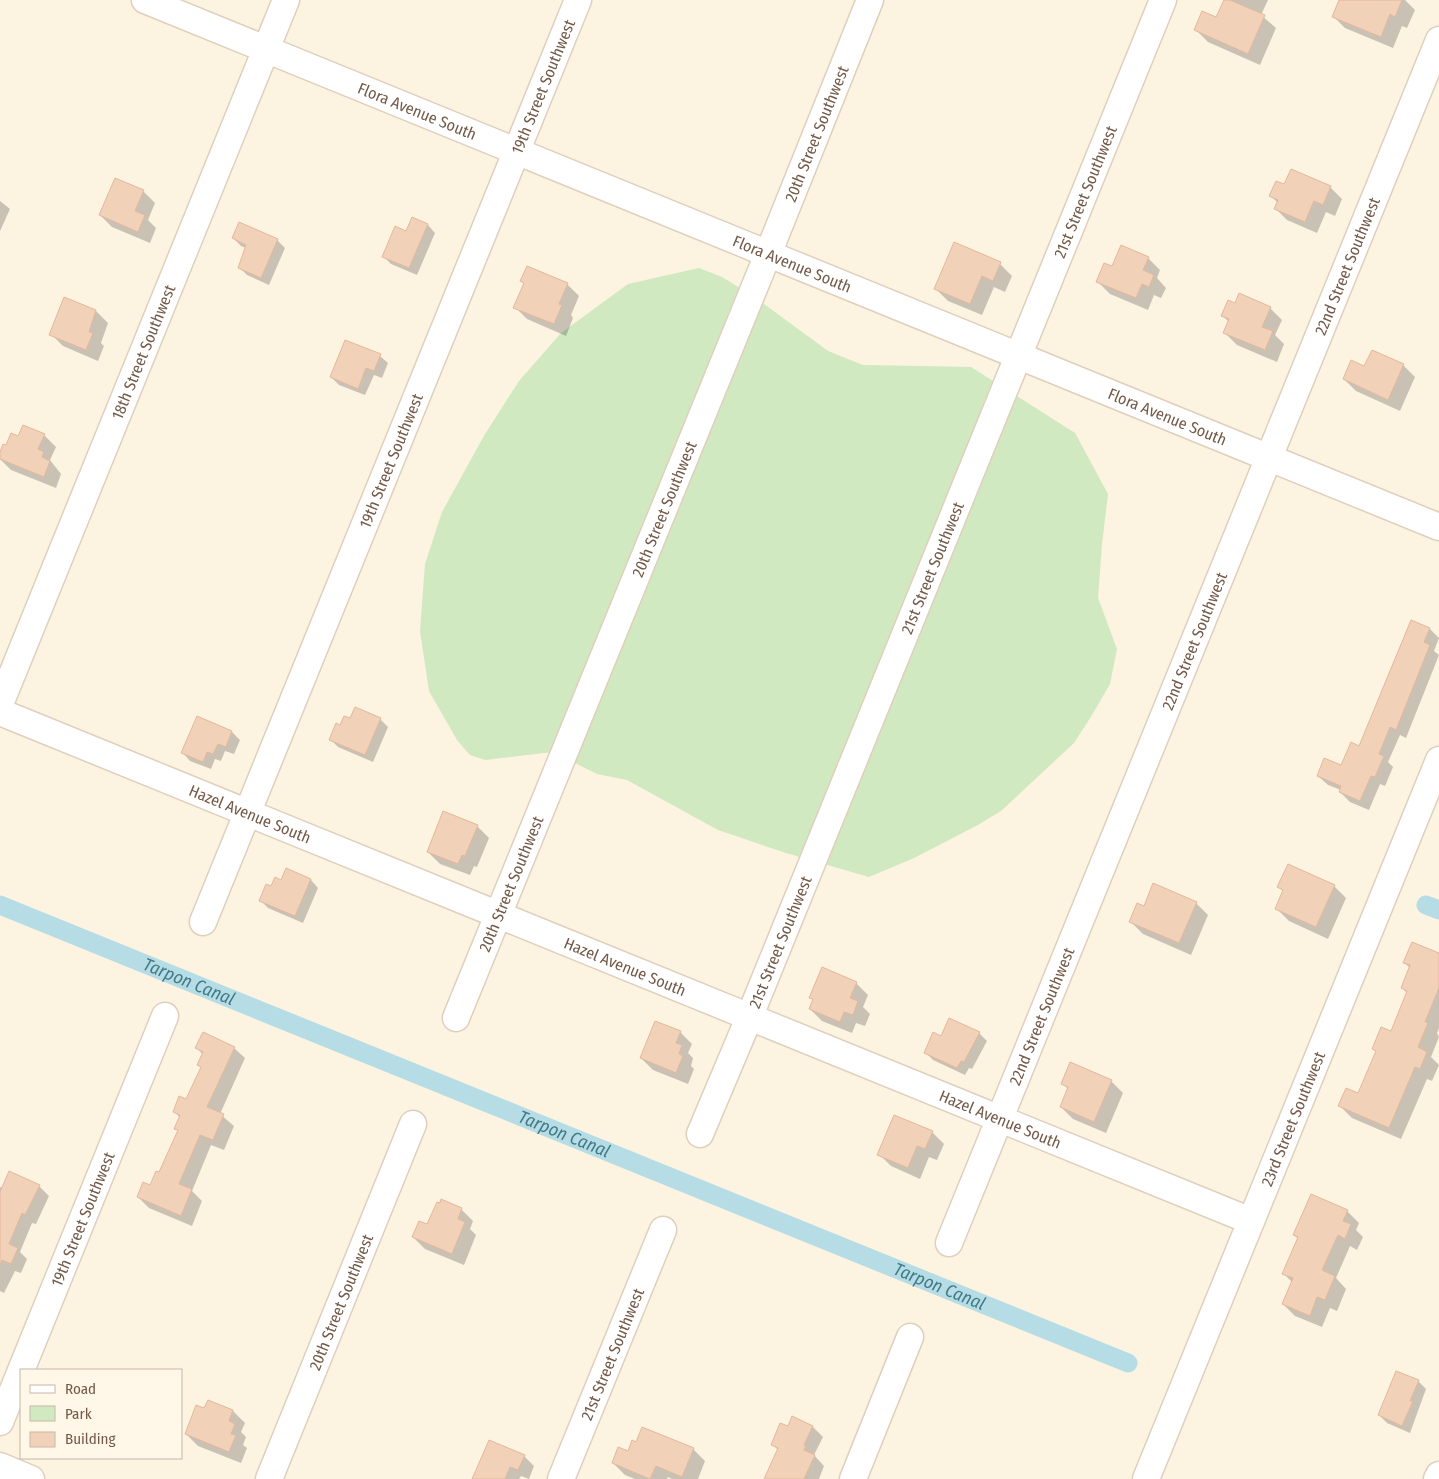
<svg xmlns="http://www.w3.org/2000/svg" width="1439" height="1479" viewBox="0 0 1439 1479" font-family="'Fira Sans Condensed',sans-serif">
  <rect width="100%" height="100%" fill="#fcf3e1"/>
  <path fill="#d0e9c0" d="M699 268 722 277 756 298 828 351 863 365 971 367 1075 433 1108 494 1102 544 1098 598 1117 649 1110 684 1092 715 1074 743 1001 811 976 826 914 858 869 877 786 853 718 830 627 780 597 774 553 752 485 760 470 755 457 740 429 691 420 631 425 564 442 512 485 434 519 381 561 333 628 284Z"/>
  <path fill="#0003" d="M1226 0H1268L1261 15 1276 28 1260 65 1208 42 1196 30 1217 19Z
    M1340 0H1405L1415 10 1407 28 1402 26 1393 48 1345 28 1333 16Z
    M1285 186 1330 187 1342 199 1335 216 1326 212 1317 233 1287 220 1275 208 1278 203 1271 196Z
    M143 191 155 203 148 220 156 228 150 243 112 227 100 215Z
    M0 201 10 209 0 231Z
    M412 218 428 225 435 233 417 275 391 264 383 256 406 232Z
    M239 224 277 240 285 248 269 285 247 275 239 267 246 248 241 246 233 238Z
    M1148 258 1160 270 1157 278 1166 288 1161 298 1154 295 1148 310 1110 294 1098 282 1113 268Z
    M1000 264 1012 276 1005 292 994 287 982 315 948 301 936 289Z
    M522 281 567 284 579 296 571 315 573 318 566 336 527 319 515 307 524 284Z
    M65 299 96 311 108 323 101 343 104 346 98 361 63 346 51 334Z
    M1236 305 1270 308 1282 320 1275 335 1284 344 1277 362 1237 345 1225 333 1229 322 1223 316Z
    M380 356 388 363 382 378 374 375 365 395 339 385 331 377Z
    M1403 365 1415 377 1400 411 1356 391 1344 379 1365 368Z
    M44 435 56 447 50 460 61 474 56 488 11 470 0 459V456L19 437Z
    M1412 622 1430 629 1439 638 1434 651 1439 655 1406 738 1400 735 1388 762 1393 767 1385 786 1380 784 1369 810 1350 802 1340 792 1341 790 1328 785 1318 776 1342 767 1359 747Z
    M198 718 232 732 240 740 234 754 225 751 221 761 215 759 211 769 190 761 183 753Z
    M380 719 388 727 373 762 338 747 330 739 341 727 351 720Z
    M477 826 489 838 477 867 474 866 470 875 440 864 428 852Z
    M287 870 311 880 318 888 303 923 268 908 260 900 271 888 282 881Z
    M1334 886 1346 898 1328 939 1289 921 1277 909 1284 892 1279 887Z
    M1196 903 1208 915 1191 955 1143 934 1131 922 1144 907Z
    M1439 954V1028L1437 1033 1439 1037 1431 1057 1439 1065 1432 1081 1427 1079 1401 1139 1352 1118 1340 1106 1359 1095 1377 1052 1373 1049 1391 1033 1408 994 1402 988 1410 968 1404 962Z
    M856 983 868 995 863 1007 870 1014 865 1026 856 1023 852 1033 822 1021 810 1009 814 1000 811 998Z
    M680 1032 692 1044 688 1053 693 1058 691 1066 694 1069 688 1084 653 1070 641 1058Z
    M979 1033 987 1041 972 1069 969 1068 965 1075 933 1060 925 1052 941 1037Z
    M197 1048H234L245 1058 220 1114 234 1126 224 1150 211 1145 192 1191 202 1201 192 1226 149 1208 138 1197 151 1186 160 1174 178 1131 176 1129 180 1118 174 1111 187 1100 202 1068 199 1065 203 1055Z
    M1111 1081 1123 1093 1106 1133 1073 1119 1061 1107 1068 1089 1062 1083Z
    M932 1132 944 1144 937 1160 929 1157 920 1179 891 1166 879 1154Z
    M39 1186 49 1196 36 1224 32 1223 20 1252 27 1259 21 1273 15 1271 4 1293 0 1291V1187L3 1188Z
    M461 1209 473 1221 470 1229 476 1235 464 1265 425 1249 413 1237 428 1226Z
    M1347 1211 1359 1223 1356 1230 1363 1237 1357 1250 1350 1246 1336 1278 1346 1289 1337 1311 1330 1308 1322 1327 1295 1316 1283 1304 1292 1282 1283 1273 1298 1239 1294 1235Z
    M1418 1381 1426 1389 1410 1433 1387 1423 1379 1415Z
    M208 1401 233 1411 245 1423 241 1432 246 1437 243 1445 247 1448 241 1463 198 1446 186 1434 205 1410Z
    M793 1418 813 1427 823 1437 814 1455 824 1466 819 1479H765L779 1451 772 1444 788 1428Z
    M693 1449 705 1461 698 1479H672L668 1477 667 1479H635L625 1475 613 1463 628 1453Z
    M524 1456 534 1466 529 1479 521 1476 519 1479H474Z"/>
  <g fill="none" stroke-linecap="round" stroke-linejoin="round">
    <g stroke="#b6dde5" stroke-width="19">
      <path id="s1" d="M0 905 1128 1363"/>
      <path d="M1426 905 1439 910"/>
    </g>
  </g>
  <path fill="#f2d1b9" stroke="#e4b899" d="M1224 0H1230L1265 15 1248 54 1194 30 1202 11 1216 17Z
    M1339 0H1402L1395 17 1390 14 1381 37 1332 17Z
    M1291 169 1331 186 1323 205 1314 201 1305 222 1274 209 1278 200 1269 196 1276 181 1284 184Z
    M115 178 144 190 135 211 145 215 138 232 99 215Z
    M412 217 428 224 409 268 382 257 395 226 406 231Z
    M239 222 278 239 261 278 238 268 246 245 232 238Z
    M954 242 1001 262 993 281 982 276 970 304 934 289Z
    M1121 245 1149 257 1143 270 1154 275 1149 287 1142 284 1136 298 1096 282 1104 263 1112 266Z
    M527 266 568 283 559 304 562 305 554 324 513 308 524 283 520 281Z
    M1239 293 1271 307 1262 327 1273 331 1265 350 1223 333 1229 319 1221 316 1228 300 1235 303Z
    M64 297 96 310 89 332 93 333 86 350 49 335Z
    M345 340 381 354 374 371 366 368 358 389 330 377Z
    M1372 350 1404 364 1388 400 1343 379 1351 360 1364 366Z
    M23 425 45 434 38 449 44 452 42 457 50 461 44 477 0 459V452L3 444 6 445 11 433 18 436Z
    M1411 620 1430 628 1424 642 1430 645 1396 730 1390 727 1379 754 1384 756 1375 777 1371 776 1360 801 1339 792 1341 786 1317 776 1324 758 1341 765 1351 742 1359 746Z
    M355 707 381 718 365 755 329 740 336 723 340 725 344 716 350 718Z
    M197 716 232 731 226 747 218 744 213 754 207 752 203 762 181 753Z
    M443 811 478 825 465 856 462 855 458 864 427 852Z
    M1288 864 1335 885 1316 927 1275 909 1283 890 1277 887Z
    M286 868 311 879 295 916 259 901 266 884 271 886 275 877 281 880Z
    M1153 883 1197 902 1179 943 1129 922 1137 903 1144 906Z
    M1412 942 1439 953V988L1425 1022 1428 1023 1418 1047 1427 1052 1420 1069 1415 1067 1389 1128 1338 1106 1346 1088 1358 1093 1376 1051 1372 1049 1381 1027 1391 1031 1407 991 1401 988 1410 965 1403 963Z
    M822 967 857 982 850 998 858 1001 853 1015 844 1012 840 1022 809 1009 813 999 809 998Z
    M949 1018 980 1032 964 1062 961 1061 957 1068 924 1053 933 1032 941 1036Z
    M655 1021 681 1031 676 1043 682 1045 679 1054 683 1056 676 1073 640 1058Z
    M203 1032 235 1047 207 1107 224 1114 213 1140 200 1135 179 1184 192 1189 181 1216 137 1197 143 1182 150 1185 156 1171 159 1172 178 1130 174 1129 180 1115 173 1112 179 1096 186 1099 201 1067 197 1065 203 1052 195 1048Z
    M1070 1062 1112 1080 1094 1122 1060 1107 1068 1087 1061 1084Z
    M894 1115 933 1131 925 1149 917 1146 908 1168 877 1155Z
    M9 1171 40 1185 25 1215 22 1213 9 1244 18 1248 11 1264 2 1260 0 1265V1192Z
    M1311 1194 1348 1210 1343 1221 1351 1224 1345 1239 1338 1235 1322 1270 1335 1276 1325 1300 1317 1297 1310 1316 1282 1304 1293 1278 1282 1274 1298 1237 1293 1235Z
    M441 1199 462 1208 458 1219 465 1222 452 1254 412 1237 419 1221 427 1224 437 1202 440 1203Z
    M1396 1371 1419 1380 1410 1401H1413L1402 1426 1378 1415Z
    M208 1400 233 1410 229 1421 235 1424 231 1434 236 1435 229 1452 185 1434 196 1405 204 1408Z
    M792 1416 813 1426 804 1445 806 1446 804 1450 815 1455 804 1479H764L778 1448 771 1445 780 1423 788 1426Z
    M642 1427 694 1448 682 1477 656 1466 650 1479 612 1463 618 1447 628 1451 632 1440 636 1442Z
    M489 1440 525 1455 518 1470 510 1467 505 1479H472Z"/>
  <g fill="none" stroke-linecap="round" stroke-linejoin="round">
    <defs>
      <g id="minor">
        <path id="s2" d="M145 0 1439 527"/>
        <path id="s3" d="M0 704 286 0"/>
        <path id="s4" d="M0 712 1251 1221"/>
        <path id="s5" d="M203 922 578 0"/>
        <path id="s6" d="M456 1018 768 254 870 0"/>
        <path id="s7" d="M700 1134 749 1018 1163 0"/>
        <path id="s8" d="M949 1243 1439 40"/>
        <path id="s9" d="M0 1422 165 1016"/>
        <path d="M0 1466 31 1479"/>
        <path id="s10" d="M269 1479 413 1124"/>
        <path id="s11" d="M561 1479 663 1230"/>
        <path d="M853 1479 910 1337"/>
        <path id="s12" d="M1146 1479 1439 760"/>
        <path d="M1437 1479 1439 1475"/>
      </g>
    </defs>
    <use href="#minor" stroke="#e0cfbd" stroke-width="29"/>
    <use href="#minor" stroke="#fff" stroke-width="26"/>
  </g>
  <g text-anchor="middle" stroke-width="4.5" stroke-linejoin="round" paint-order="stroke">
    <g font-size="16" fill="#735948" stroke="#fff7e8">
      <text dy="6" stroke="none"><textPath href="#s5" startOffset="902">19th Street Southwest</textPath></text>
      <text dy="6" stroke="none"><textPath href="#s2" startOffset="294">Flora Avenue South</textPath></text>
      <text dy="6" stroke="none"><textPath href="#s6" startOffset="955">20th Street Southwest</textPath></text>
      <text dy="6" stroke="none"><textPath href="#s7" startOffset="1018">21st Street Southwest</textPath></text>
      <text dy="6" stroke="none"><textPath href="#s2" startOffset="699">Flora Avenue South</textPath></text>
      <text dy="6" stroke="none"><textPath href="#s8" startOffset="1055">22nd Street Southwest</textPath></text>
      <text dy="6" stroke="none"><textPath href="#s3" startOffset="380">18th Street Southwest</textPath></text>
      <text dy="6" stroke="none"><textPath href="#s2" startOffset="1104">Flora Avenue South</textPath></text>
      <text dy="6" stroke="none"><textPath href="#s5" startOffset="498">19th Street Southwest</textPath></text>
      <text dy="6" stroke="none"><textPath href="#s6" startOffset="550">20th Street Southwest</textPath></text>
      <text dy="6" stroke="none"><textPath href="#s7" startOffset="612">21st Street Southwest</textPath></text>
      <text dy="6" stroke="none"><textPath href="#s8" startOffset="650">22nd Street Southwest</textPath></text>
      <text dy="6" stroke="none"><textPath href="#s4" startOffset="270">Hazel Avenue South</textPath></text>
      <text dy="6" stroke="none"><textPath href="#s6" startOffset="145">20th Street Southwest</textPath></text>
      <text dy="6" stroke="none"><textPath href="#s7" startOffset="208">21st Street Southwest</textPath></text>
      <text dy="6" stroke="none"><textPath href="#s4" startOffset="675">Hazel Avenue South</textPath></text>
      <text dy="6" stroke="none"><textPath href="#s8" startOffset="245">22nd Street Southwest</textPath></text>
      <text dy="6" stroke="none"><textPath href="#s12" startOffset="389">23rd Street Southwest</textPath></text>
      <text dy="6" stroke="none"><textPath href="#s4" startOffset="1080">Hazel Avenue South</textPath></text>
      <text dy="6" stroke="none"><textPath href="#s9" startOffset="219">19th Street Southwest</textPath></text>
      <text dy="6" stroke="none"><textPath href="#s10" startOffset="191">20th Street Southwest</textPath></text>
      <text dy="6" stroke="none"><textPath href="#s11" startOffset="135">21st Street Southwest</textPath></text>
    </g>
    <g font-size="18" font-style="italic" fill="#417a87" stroke="#fff7e8">
      <text dy="6" stroke="none"><textPath href="#s1" startOffset="204">Tarpon Canal</textPath></text>
      <text dy="6" stroke="none"><textPath href="#s1" startOffset="609">Tarpon Canal</textPath></text>
      <text dy="6" stroke="none"><textPath href="#s1" startOffset="1014">Tarpon Canal</textPath></text>
    </g>
  </g>
  <rect x="20" y="1369" width="162" height="90" fill="#fff7e8" stroke="#c7b8a8"/>
  <rect x="30" y="1385" width="25" height="8" fill="#ffffff" stroke="#c7b8a8"/>
  <text x="65" y="1394" font-size="15" fill="#735948">Road</text>
  <rect x="30" y="1406" width="25" height="15" fill="#d0e9c0" stroke="#c7b8a8"/>
  <text x="65" y="1419" font-size="15" fill="#735948">Park</text>
  <rect x="30" y="1432" width="25" height="15" fill="#f2d1b9" stroke="#c7b8a8"/>
  <text x="65" y="1444" font-size="15" fill="#735948">Building</text>
</svg>
